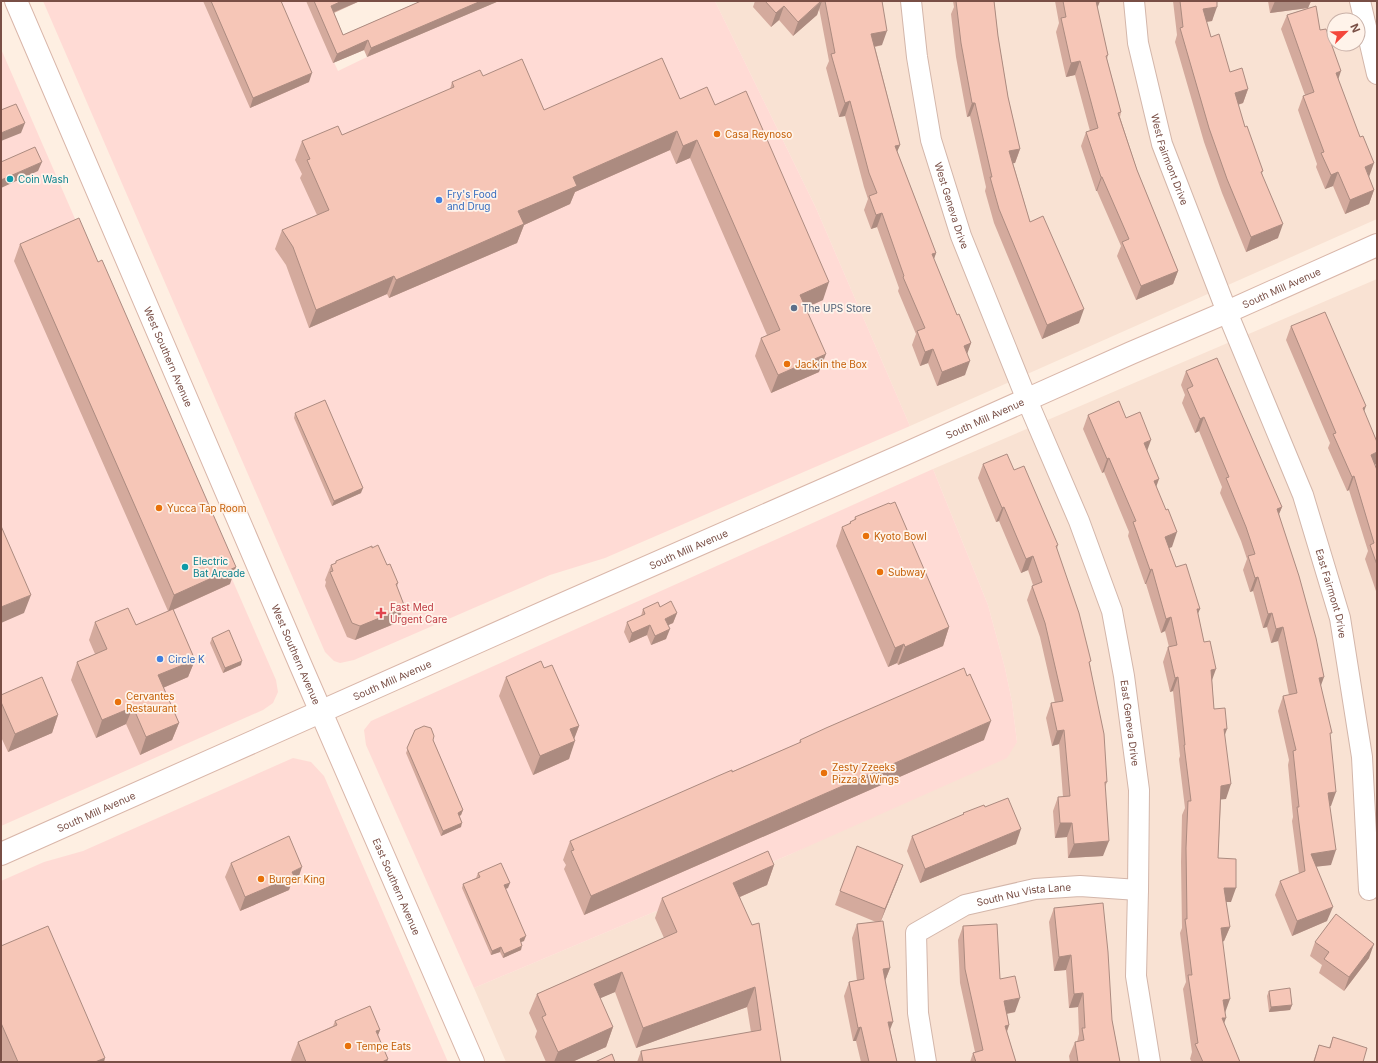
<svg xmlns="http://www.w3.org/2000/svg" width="1378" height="1063" viewBox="0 0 1378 1063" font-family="Inter,sans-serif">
  <rect width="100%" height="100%" fill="#feefe2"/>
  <path fill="#f9e2d3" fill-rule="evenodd" d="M715 1H1377V219L910 426 816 208ZM1334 20H1358V44H1334Z
    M1377 279V1062H506L474 988 791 854 1017 742 1012 702 1005 668 988 605 933 469Z"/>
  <path fill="#ffdbd5" d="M43 1H306L338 71 367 57 499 1H715L816 208 910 426 605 558 550 575 354 660 340 663 334 661 325 652Z
    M1 49 276 680 278 692 273 703 263 710 1 826Z
    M933 469 988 605 1005 668 1012 702 1017 742 1007 758 791 854 474 988 366 745 364 730 371 721Z
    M293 758 311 762 324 776 448 1062H1V881L44 862 83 851Z"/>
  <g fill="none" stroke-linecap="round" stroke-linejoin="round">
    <defs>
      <g id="street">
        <path id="s1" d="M911 1 917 57 931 140 961 236 1027 400 1079 521 1112 611 1124 676 1139 790 1138 890 1136 976 1150 1062"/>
        <path id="s2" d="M1134 1 1138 43 1162 144 1227 312 1303 495 1340 618 1362 757 1369 890"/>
        <path d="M1360 1 1377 74"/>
        <path id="s3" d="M926 1062 918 1013 916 933 965 905 1035 889 1080 886 1138 890"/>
      </g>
      <g id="secondary">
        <path id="s4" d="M16 1 301 666 473 1062"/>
        <path id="s5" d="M1 854 547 611 905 454 1131 353 1227 312 1377 245"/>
      </g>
    </defs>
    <use href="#street" stroke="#d3b6aa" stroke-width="22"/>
    <use href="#secondary" stroke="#d9b6a9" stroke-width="24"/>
    <use href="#street" stroke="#fff" stroke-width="20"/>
    <use href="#secondary" stroke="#fff" stroke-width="22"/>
  </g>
  <path fill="#d4aa9d" d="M203 1H281L309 82 250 108Z
    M306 1H360L334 13 343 35 421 1H499L367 57 364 50 333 63Z
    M755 1H882V45L875 47 900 145 897 151 936 253 934 259 957 315 971 343 967 353 965 375 937 386 928 363 920 366 912 345 916 334 898 291 899 288 877 227 871 229 864 210 868 199 864 187 845 116 839 117 826 68 829 61 819 8 817 15 793 36 779 20 771 27 753 7Z
    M953 1H994L998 36 1008 97 1020 149 1015 163H1013L1030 222 1079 323 1042 339 994 223 985 191 986 187 970 116 967 117 956 57 951 14 954 7Z
    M1055 1H1100L1097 7 1108 55 1107 59 1121 112 1120 117 1137 170 1178 271 1173 284 1136 300 1117 256 1121 246 1097 191H1096L1081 146 1086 132 1090 131 1075 75 1066 77 1056 32 1059 23Z
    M1173 1H1217L1212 21 1206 22 1211 37 1230 72 1248 89 1243 103 1238 105 1245 127 1263 171 1262 173 1278 238 1246 252 1222 193 1204 142 1175 42 1177 35Z
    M1268 1H1311L1308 8 1320 30 1338 79 1369 177 1374 190 1369 204 1345 214 1333 186 1325 189 1316 167 1317 164 1298 110 1303 96 1305 95 1281 29 1287 15 1308 8 1270 13Z
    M483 76 544 110 680 99 715 105 823 300 806 308 819 372 771 393 755 356 761 338 767 335 690 158 676 164 670 150 575 192 570 204 524 225 517 243 389 298 387 294 309 328 286 265 275 249 282 230 317 215 300 178 302 174 295 160 302 141 342 135 450 89 452 82Z
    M20 244 230 584 173 610 195 660 188 677 163 688 179 723 172 740 140 755 126 724 96 738 71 680 77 662 95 654 89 640 95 622 136 625 168 611 14 261Z
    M1291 326 1364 412 1376 464 1375 465 1377 470V594L1365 559 1368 551 1349 490 1347 491 1328 448 1330 443 1286 340Z
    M1186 371 1282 507 1279 514 1321 686 1330 737 1331 806H1330L1331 865 1316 866 1327 921 1292 936 1275 895 1280 881 1299 874 1292 821 1293 817 1288 765 1289 760 1278 711 1283 696 1289 695 1278 641 1271 643 1267 627 1263 628 1253 591 1250 592 1243 570 1247 559 1241 541 1220 493 1222 487 1199 431 1195 433 1182 403 1185 395 1181 385Z
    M295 413 361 493 332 506 294 418Z
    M1088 415 1126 418 1147 452 1172 547 1169 548 1176 567 1198 614 1212 680 1214 709 1225 735 1226 799H1221L1218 858 1231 902H1226L1230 927 1224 941 1222 942 1225 1012 1224 1023 1240 1062H1192L1190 1059 1192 1052 1183 989 1186 982 1180 933 1182 928 1181 862 1182 815 1185 808 1179 759 1180 756 1173 691 1170 692 1163 662 1168 647H1169L1165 631 1161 633 1146 584H1145L1128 536 1129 532 1104 472 1102 473 1083 429Z
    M983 464 1014 470 1058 545 1057 549 1090 664 1107 782 1105 787 1103 856 1068 858 1067 837 1055 838 1053 811 1058 797H1063L1059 744 1052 746 1046 718 1051 703H1055L1040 637 1027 600 1032 586 1033 585 1028 570 1021 573 999 521 996 522 978 478Z
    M855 517 949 627 943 646 898 665 897 663 888 667 836 546 842 527 849 524 850 522 854 520Z
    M372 548 387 565 398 583 397 587 404 605 399 619 395 621 394 624 355 640 347 637 325 586 326 582 325 580 331 565 335 564 336 561Z
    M660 607 677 613 673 623 668 625 666 639 651 645 647 635 629 643 624 632 627 622 641 616 643 609Z
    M212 638 241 665 223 673 210 643Z
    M544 668 579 726 574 738 569 759 533 775 499 696 506 677Z
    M1 695 58 715 52 733 8 752 1 737Z
    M415 730 433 740 463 810 461 815 460 816 461 827 441 836 406 753Z
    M800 740H984L584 915 564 869 566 865 563 860 570 841 799 743Z
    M985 807 1016 844 920 883 907 851 912 836 963 815V813Z
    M231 863 297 882 291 884 289 890 240 911 225 877Z
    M774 865 767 885 740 897 781 1062H637L641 1051 751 1032 747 1007 636 1048 615 992 600 998 613 1027 606 1047 572 1062H546L535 1037 537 1031 529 1013 537 994 664 938 655 918 662 898Z
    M903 865 881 921 890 968 885 981 890 1029 897 1062H861L856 1041H853L844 996 849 982 857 981 852 938 857 924 876 922 835 905 840 891Z
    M478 873 508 888 505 889 524 941 521 942V950L503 958 500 952 491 955 462 888 463 884 476 878Z
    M1054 908 1112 1020 1120 1062H1070L1069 1056 1075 1042H1077L1079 1034 1078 1007 1069 1008 1066 970 1054 971 1049 922Z
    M963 926 1000 979 1015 1012 1007 1014 1009 1025 1007 1032 1016 1062H970L973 1053 975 1052 960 983 958 940Z
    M1315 942 1369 958 1344 991 1319 973 1322 965 1310 956Z
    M1 946 104 1062H3L1 1057Z
    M1269 991 1292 1005 1290 1010 1269 1012 1267 996Z
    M335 1021 380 1030 378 1035 387 1062H292L291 1060 298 1042 333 1026Z
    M1333 1037 1363 1062H1313L1319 1045 1329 1048Z"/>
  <path fill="#ac8b80" d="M342 1H360L327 15 331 6Z
    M481 1H499L367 57 371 48Z
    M822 1 817 15 793 36 798 22Z
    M1096 1H1100L1095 14Z
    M1275 1H1311L1308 8 1270 13Z
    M784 6 779 20 771 27 776 13Z
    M1217 7 1212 21 1197 23 1203 9Z
    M887 31 882 45 866 48 871 34Z
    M368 40 364 50 333 63 337 54Z
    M1080 61 1075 75 1066 77 1071 63Z
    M1341 71 1336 86V73Z
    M312 73 309 82 250 108 253 98Z
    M1248 89 1243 103 1230 107 1235 93Z
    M850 101 845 116 839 117 845 103Z
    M972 103H975L970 116 967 117Z
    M25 123 21 133 1 141V133Z
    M677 131 670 150 575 192 570 204 524 225 517 243 389 298 396 280 518 211 573 177Z
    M697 140 690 158 676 164 683 146Z
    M900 145 894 159 895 146Z
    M1020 149 1015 163 1004 165 1009 151Z
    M42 162 38 171 1 188V180Z
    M1374 163 1369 177 1365 167Z
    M1338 172 1333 186 1325 189 1331 175Z
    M1101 177H1102L1097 191H1096Z
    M1374 190 1369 204 1345 214 1350 200Z
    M882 213 877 227 871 229 876 215Z
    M1283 224 1278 238 1246 252 1251 237Z
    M936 253 931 267 932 254Z
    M1178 271 1173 284 1136 300 1141 286Z
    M394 276 387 294 309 328 316 310Z
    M829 282 823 300 793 313 800 295Z
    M1084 309 1079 323 1042 339 1047 325Z
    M971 343 966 357 964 346Z
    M933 349 928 363 920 366 925 352Z
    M826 354 819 372 771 393 778 375Z
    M970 361 965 375 937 386 942 372Z
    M1366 406 1361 420 1363 408Z
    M1204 417 1199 431 1195 433 1200 419Z
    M1151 440 1146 454 1144 443Z
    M1377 452V461L1376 464 1366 469 1371 455Z
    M1109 458 1104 472 1102 473 1107 459Z
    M1354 476 1349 490 1347 491 1352 477Z
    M1159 479 1154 493V481Z
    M363 488 361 493 332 506 334 501Z
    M1004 507 999 521 996 522 1002 508Z
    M1282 507 1276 521 1277 509Z
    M1177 532 1172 547 1160 551 1165 537Z
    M1033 556 1028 570 1021 573 1026 559Z
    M236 567 230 584 168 612 174 595Z
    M1152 569 1146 584H1145L1150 570Z
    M1258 577 1253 591 1250 592 1255 578Z
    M31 595 24 613 1 623V607Z
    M404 605 399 619 395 621 394 624 355 640 360 626Z
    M1197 609H1200L1194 623Z
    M677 613 673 623 662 628 665 619Z
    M1272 613 1267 627 1263 628 1268 614Z
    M1171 617 1165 631 1161 633 1166 619Z
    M650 625 647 635 629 643 632 633Z
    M949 627 943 646 898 665 905 647Z
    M1283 627 1278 641 1271 643 1276 629Z
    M670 629 666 639 651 645 655 636Z
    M904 644 897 663 888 667 895 648Z
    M195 660 188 677 151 693 158 675Z
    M242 661 241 665 223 673 225 668Z
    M1216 669 1211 683V670Z
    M1178 677 1173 691 1170 692 1175 678Z
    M1324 677 1319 691V678Z
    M133 707 126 724 96 738 102 720Z
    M58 715 52 733 8 752 15 734Z
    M991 721 984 740 584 915 591 896Z
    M179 723 172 740 140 755 146 737Z
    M579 726 573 742 575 741 569 759 533 775 540 756 570 729Z
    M1224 729H1227L1222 743Z
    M1064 730 1059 744 1052 746 1057 731Z
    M1231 784 1226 799 1216 800 1221 786Z
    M1336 792 1331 806 1323 807 1328 793Z
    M463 810 461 815 456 817 458 813Z
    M462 823 461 827 441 836 443 831Z
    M1060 823H1072L1067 837 1055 838Z
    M1021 829 1016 844 920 883 925 869Z
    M1109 841 1103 856 1068 858 1074 844Z
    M1336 850 1331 865 1306 868 1311 854Z
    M774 865 767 885 726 903 733 883Z
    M903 865 898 879 880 923 885 909Z
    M302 867 297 882 291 884 289 890 240 911 245 897 292 872Z
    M510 883 508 888 502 890 504 885Z
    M1224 888H1236L1231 902H1219Z
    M1333 907 1327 921 1292 936 1297 921Z
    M1230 927 1224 941 1215 943 1221 928Z
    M526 936 524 941 518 943 520 939Z
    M1374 944 1369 958 1344 991 1349 977Z
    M522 946 521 950 503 958 504 954Z
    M501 947 500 952 491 955 492 951Z
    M1071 955 1066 970 1054 971 1059 957Z
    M890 968 885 981 883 969Z
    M622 972 615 992 587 1004 594 984Z
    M755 987 747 1007 636 1048 643 1028Z
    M1083 993 1078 1007 1069 1008 1074 994Z
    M1020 998 1015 1012 999 1015 1004 1001Z
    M1230 999 1225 1013 1223 1000Z
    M1292 1005 1290 1010 1269 1012 1271 1007Z
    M1222 1018H1226L1221 1032Z
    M888 1022H893L888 1035Z
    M1009 1025 1004 1039 1005 1026Z
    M613 1027 606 1047 572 1062H554L558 1052Z
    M861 1027 856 1041H853L858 1028Z
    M380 1030 373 1048 376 1031Z
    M105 1058 104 1062H95Z
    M388 1059 387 1062H382Z"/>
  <path fill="#f6c6b7" stroke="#ac8b80" d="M211 1H281L312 73 253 98Z
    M314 1H342L331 6 343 35 421 1H481L371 48 368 40 337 54Z
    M765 1H821L798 22 784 6 776 13Z
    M825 1H882L887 31 871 34 900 145 895 146 936 253 932 254 957 315 959 314 971 343 964 346 970 361 942 372 933 349 925 352 917 331 925 328 903 277 904 276 882 213 876 215 869 196 877 193 869 173 850 101 845 103 831 54 835 53Z
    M956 1H994L998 36 1008 97 1020 149 1009 151 1030 222 1043 216 1084 309 1047 325 999 209 990 177H992L975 103H972L961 43Z
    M1063 1H1096L1108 55 1106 56 1121 112 1118 113 1137 170 1178 271 1141 286 1122 242 1129 239 1102 177H1101L1086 132 1098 128 1080 61 1071 63 1061 18 1066 17Z
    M1180 1H1217V7L1203 9 1211 37 1219 34 1230 72 1242 68 1248 89 1235 93 1245 127 1247 126 1263 171 1261 172 1283 224 1251 237 1227 179 1209 128 1180 28 1183 27Z
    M1316 6 1320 30 1326 29 1341 71 1336 73 1360 137 1363 136 1374 163 1365 167 1374 190 1350 200 1338 172 1331 175 1321 153 1324 152 1303 96 1314 92 1287 15Z
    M662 58 680 99 707 87 715 105 746 91 829 282 800 295 826 354 778 375 761 338 780 330 697 140 683 146 677 131 573 177 577 186 518 211 524 224 396 280 394 276 316 310 293 247 282 230 329 210 307 160 310 159 302 141 338 126 342 135 454 87 452 82 480 70 483 76 522 59 544 110Z
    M16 104 25 123 1 133V110Z
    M35 147 42 162 1 180V162Z
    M79 218 98 262 102 260 236 567 174 595 20 244Z
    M1325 312 1366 406 1363 408 1377 442V452L1371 455 1377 470V565L1370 545 1374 543 1354 476 1352 477 1333 434 1336 433 1291 326Z
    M1217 358 1282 507 1277 509 1299 576 1316 638 1324 677 1319 678 1332 733H1330L1336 792 1328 793 1336 850 1311 854 1333 907 1297 921 1280 881 1305 871 1297 807H1299L1293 751 1296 750 1283 696 1297 693 1283 627 1276 629 1272 613 1268 614 1258 577 1255 578 1248 556 1255 554 1246 527 1226 478 1229 477 1204 417 1200 419 1187 389 1193 386 1186 371Z
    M325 400 363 488 334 501 295 413Z
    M1119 401 1126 418 1140 412 1151 440 1144 443 1159 479 1154 481 1166 510 1168 509 1177 532 1165 537 1176 567 1186 564 1200 609H1197L1204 642 1210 641 1216 669 1211 670 1214 709 1225 708 1227 729H1224L1231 784 1221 786 1218 858 1236 859V888H1224L1230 927 1221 928 1230 999 1223 1000 1226 1018H1222L1240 1062H1203L1195 1044 1198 1043 1188 975H1192L1185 919H1187L1186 848 1188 801H1191L1184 745H1185L1178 677 1175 678 1168 647 1177 645 1171 617 1166 619 1152 569 1150 570 1133 522 1136 521 1109 458 1107 459 1088 415Z
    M1007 454 1014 470 1024 466 1058 545 1056 546 1079 613 1091 661 1089 662 1104 734 1107 782H1105L1109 841 1074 844 1072 823H1060L1058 797 1070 796 1064 730 1057 731 1051 703 1063 701 1045 623 1032 586 1042 582 1033 556 1026 559 1004 507 1002 508 983 464Z
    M895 502 949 627 905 647 904 644 895 648 842 527 851 523 850 522 856 519 855 517 889 503 890 504Z
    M1 526 31 595 1 607Z
    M378 545 387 565 390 564 398 583 396 584 404 605 398 607 399 610 360 626 352 623 330 572 333 571 331 565 336 563V561L372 546V548Z
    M671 601 677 613 665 619 670 629 655 636 650 625 632 633 627 622 645 614 643 609 658 602 660 607Z
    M128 608 136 625 173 609 195 660 158 675 179 723 146 737 133 707 102 720 77 662 107 649 95 622Z
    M229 630 242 661 225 668 212 638Z
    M541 661 544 668 552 665 579 726 570 729 575 741 540 756 506 677Z
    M964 668 967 676 970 674 991 721 591 896 571 851 574 850 570 841 718 776 732 770V772L801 742 800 740 826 728Z
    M42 677 58 715 15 734 1 702V695Z
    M424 726 431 728 434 736 433 740 463 810 458 813 462 823 443 831 407 748 415 730Z
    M1008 798 1021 829 925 869 912 836 964 814 963 813 984 805 985 807Z
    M289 836 302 867 292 872 294 876 245 897 231 863Z
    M857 846 903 865 885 909 840 891Z
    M768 851 774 865 733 883 752 925 759 923 781 1062H643L641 1051 761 1030 755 987 643 1028 622 972 594 984 613 1027 558 1052 542 1017 546 1015 537 994 677 932 662 898Z
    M501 863 510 883 504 885 526 936 520 939 522 946 504 954 501 947 492 951 463 884 480 877 478 873Z
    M1103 903 1108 952 1112 1020 1120 1062H1078L1075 1042 1084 1040 1082 1028H1085L1083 993 1074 994 1071 955 1059 957 1054 908Z
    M1336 914 1374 944 1349 977 1324 959 1329 952 1315 942Z
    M883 921 890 968 883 969 893 1022H888L897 1062H869L861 1027 858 1028 849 982 864 979 857 924Z
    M997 924 1000 979 1015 976 1020 998 1004 1001 1009 1025 1005 1026 1016 1062H976L973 1053 983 1050 965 969 963 926Z
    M48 926 105 1058 95 1062H18L1 1023V946Z
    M1290 988 1292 1005 1271 1007 1269 991Z
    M370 1006 380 1030 376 1031 388 1059 382 1062H306L298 1042 337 1025 335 1021Z
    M1333 1037 1367 1048 1363 1062H1314L1319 1045 1330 1048Z
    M612 1054 615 1062H595Z"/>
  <g fill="#e8710a" stroke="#fff3ea" stroke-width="1.5">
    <circle cx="717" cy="134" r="4"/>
    <circle cx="787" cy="364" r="4"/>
    <circle cx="159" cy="508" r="4"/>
    <circle cx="866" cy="536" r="4"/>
    <circle cx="880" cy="572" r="4"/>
    <circle cx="118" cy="702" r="4"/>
    <circle cx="824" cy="773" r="4"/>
    <circle cx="261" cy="879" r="4"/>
    <circle cx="348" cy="1046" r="4"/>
  </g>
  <g fill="#0f9aa8" stroke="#fff3ea" stroke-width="1.5">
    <circle cx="10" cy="179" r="4"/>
    <circle cx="185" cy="567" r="4"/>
  </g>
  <g fill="#3f7fe0" stroke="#fff3ea" stroke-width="1.5">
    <circle cx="439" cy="200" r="4"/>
    <circle cx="160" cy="659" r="4"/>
  </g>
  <circle fill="#5c6f8a" stroke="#fff3ea" stroke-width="1.5" cx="794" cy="308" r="4"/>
  <path fill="#e0444e" stroke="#fff3ea" stroke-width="1.5" d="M379 607h4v4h4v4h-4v4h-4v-4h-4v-4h4z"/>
  <g text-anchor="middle" stroke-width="3.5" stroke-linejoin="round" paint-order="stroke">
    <g font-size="10" fill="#c56008" stroke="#fff3ea" text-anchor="start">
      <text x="725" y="138">Casa Reynoso</text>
      <text x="795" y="368">Jack in the Box</text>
      <text x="167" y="512">Yucca Tap Room</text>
      <text x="874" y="540">Kyoto Bowl</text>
      <text x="888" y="576">Subway</text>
      <text x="126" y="700">Cervantes<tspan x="126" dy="12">Restaurant</tspan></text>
      <text x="832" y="771">Zesty Zzeeks<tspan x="832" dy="12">Pizza &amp; Wings</tspan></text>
      <text x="269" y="883">Burger King</text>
      <text x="356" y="1050">Tempe Eats</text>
    </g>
    <g font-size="10" fill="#794f46" stroke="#fff3ea">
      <text dy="4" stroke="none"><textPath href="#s2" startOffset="163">West Fairmont Drive</textPath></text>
      <text dy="4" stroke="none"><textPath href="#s1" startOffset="209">West Geneva Drive</textPath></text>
      <text dy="4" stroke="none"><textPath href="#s5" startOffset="1400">South Mill Avenue</textPath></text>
      <text dy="4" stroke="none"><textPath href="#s4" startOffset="387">West Southern Avenue</textPath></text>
      <text dy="4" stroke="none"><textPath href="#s5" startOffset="1076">South Mill Avenue</textPath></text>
      <text dy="4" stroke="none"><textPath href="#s5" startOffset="752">South Mill Avenue</textPath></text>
      <text dy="4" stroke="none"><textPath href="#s2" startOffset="627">East Fairmont Drive</textPath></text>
      <text dy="4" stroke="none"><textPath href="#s4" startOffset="711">West Southern Avenue</textPath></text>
      <text dy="4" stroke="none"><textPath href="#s5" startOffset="428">South Mill Avenue</textPath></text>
      <text dy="4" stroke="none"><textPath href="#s1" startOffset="759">East Geneva Drive</textPath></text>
      <text dy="4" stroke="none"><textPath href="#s5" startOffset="104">South Mill Avenue</textPath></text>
      <text dy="4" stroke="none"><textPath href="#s4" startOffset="964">East Southern Avenue</textPath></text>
      <text dy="4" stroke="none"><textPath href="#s3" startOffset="246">South Nu Vista Lane</textPath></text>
    </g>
    <g font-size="10" fill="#0d838f" stroke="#fff3ea" text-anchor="start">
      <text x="18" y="183">Coin Wash</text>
      <text x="193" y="565">Electric<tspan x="193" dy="12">Bat Arcade</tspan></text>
    </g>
    <g font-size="10" fill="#366cbe" stroke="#fff3ea" text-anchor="start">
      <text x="447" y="198">Fry's Food<tspan x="447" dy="12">and Drug</tspan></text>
      <text x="168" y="663">Circle K</text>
    </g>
    <g font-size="10" fill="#4e5e75" stroke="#fff3ea" text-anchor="start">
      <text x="802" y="312">The UPS Store</text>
    </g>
    <g font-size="10" fill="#be3a42" stroke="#fff3ea" text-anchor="start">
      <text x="390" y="611">Fast Med<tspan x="390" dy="12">Urgent Care</tspan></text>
    </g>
  </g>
  <rect width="1378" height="1063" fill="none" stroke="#794f46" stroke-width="4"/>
  <g transform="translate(1346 32) rotate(67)"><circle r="19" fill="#fff3ea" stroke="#c9b1a8"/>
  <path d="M0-3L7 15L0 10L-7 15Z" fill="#f4463b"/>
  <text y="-6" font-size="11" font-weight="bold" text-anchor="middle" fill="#794f46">N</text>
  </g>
</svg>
